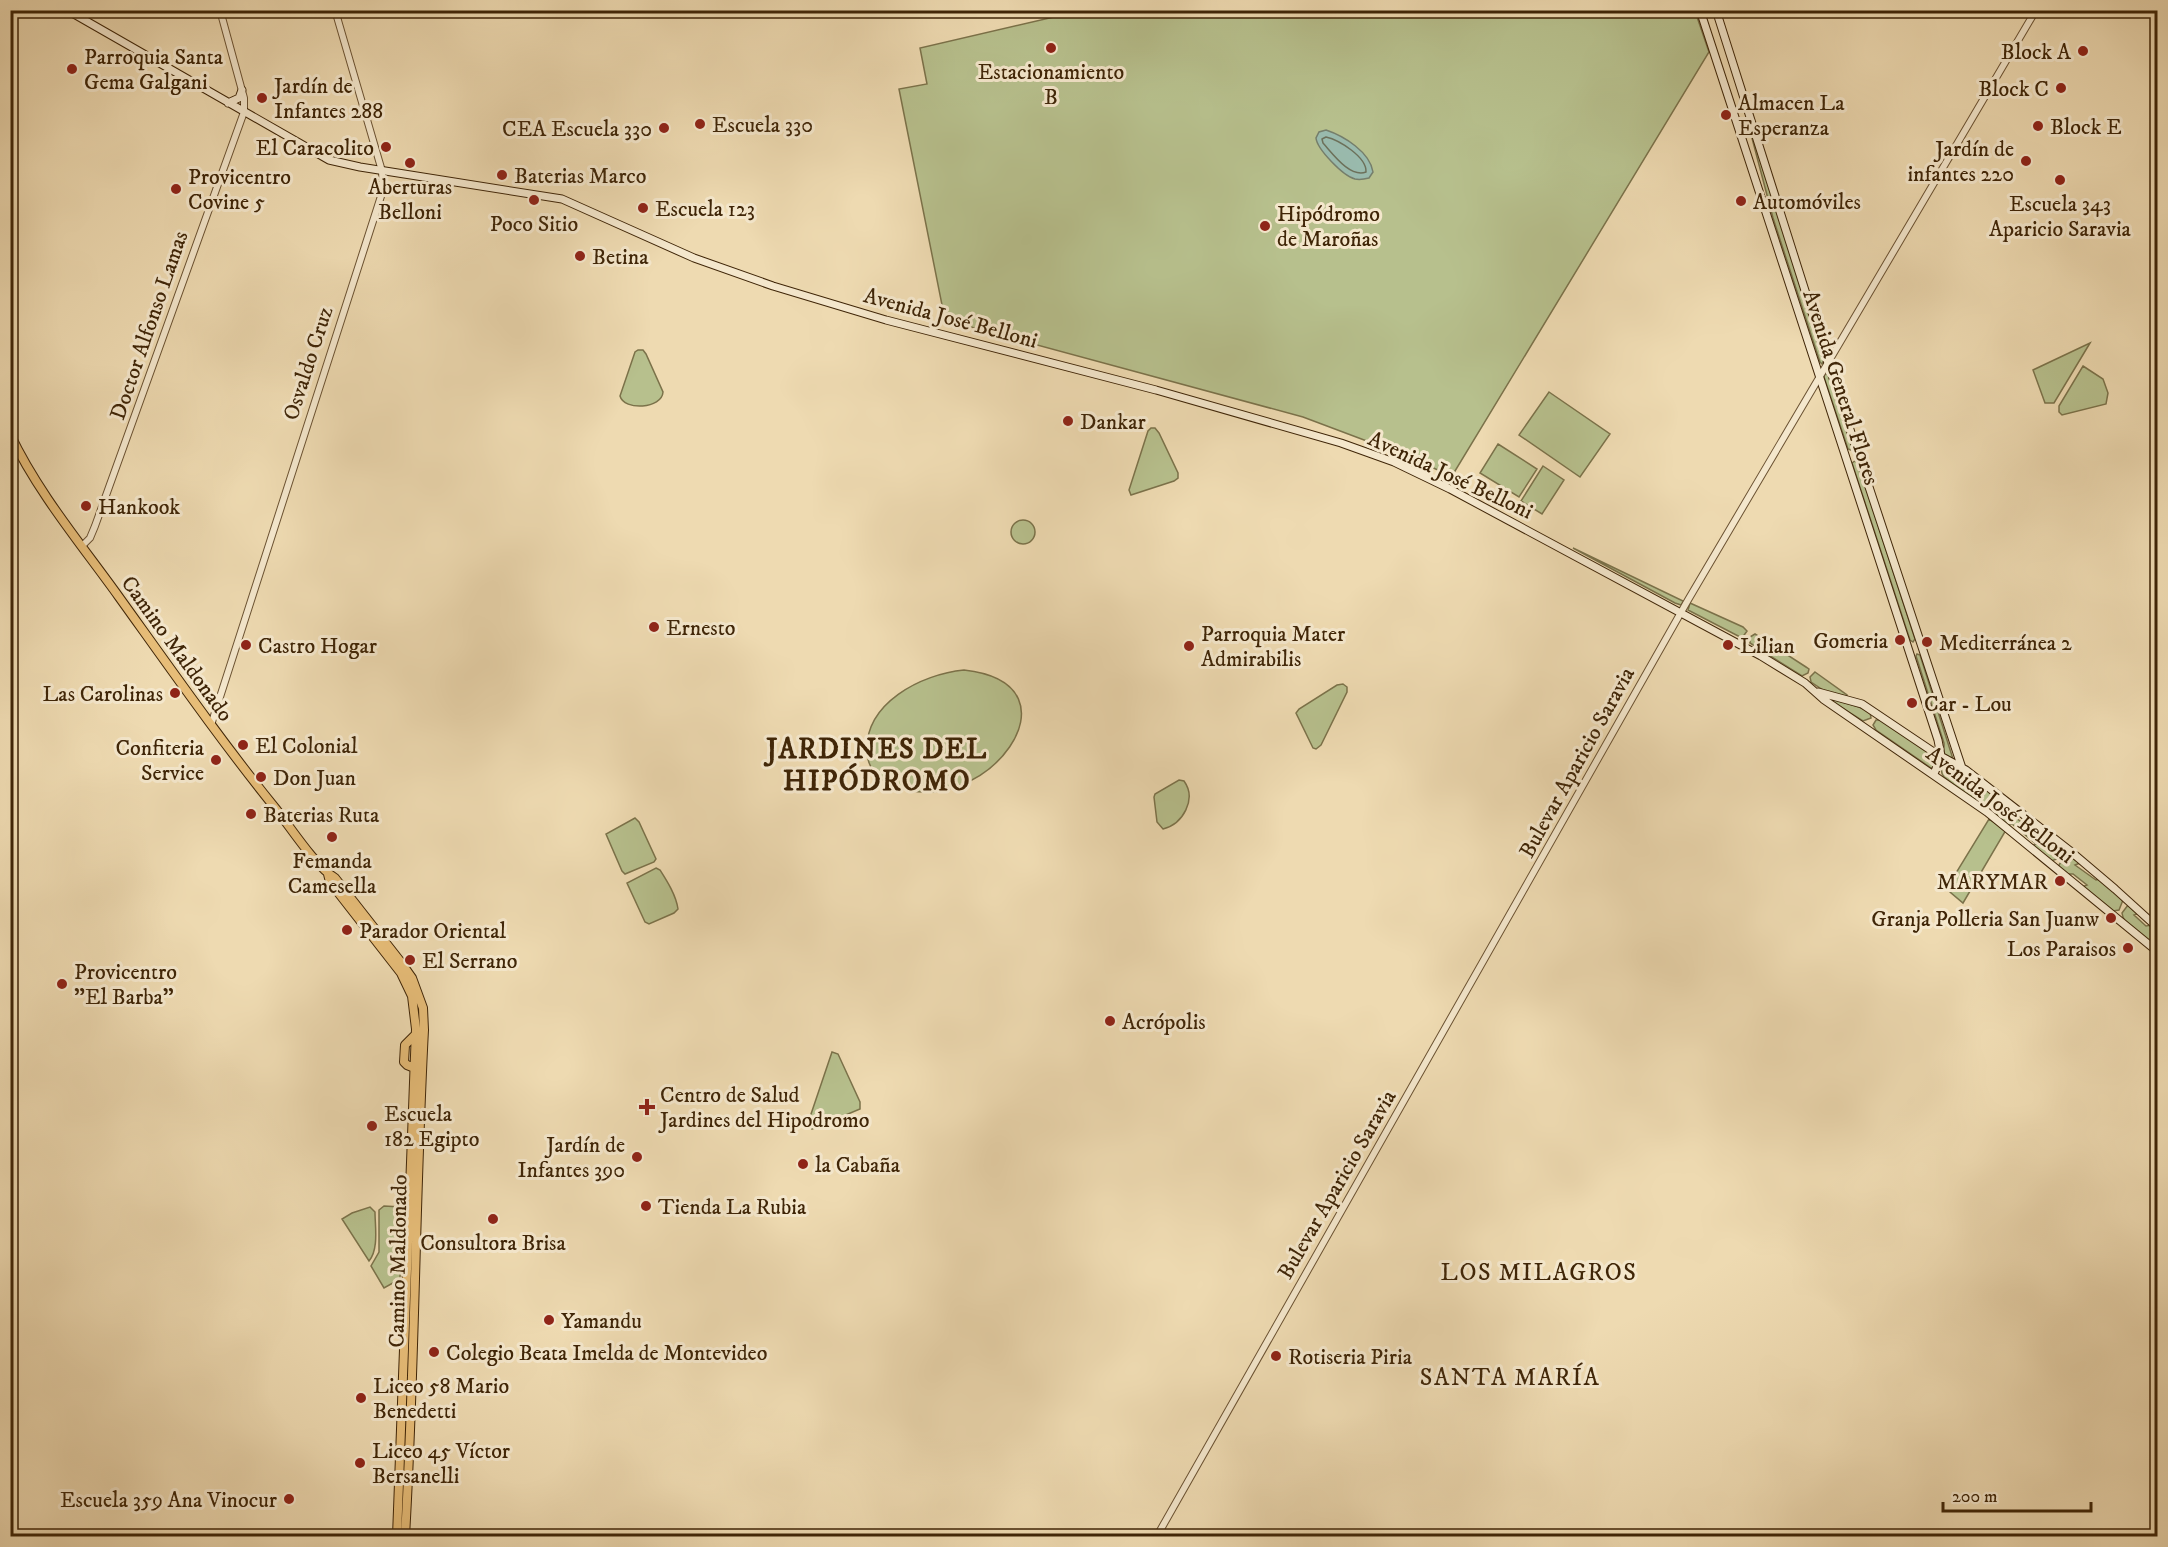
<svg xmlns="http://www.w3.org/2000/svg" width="2168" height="1547" viewBox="0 0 2168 1547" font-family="'IM FELL DW Pica',serif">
  <rect width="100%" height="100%" fill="#eedab1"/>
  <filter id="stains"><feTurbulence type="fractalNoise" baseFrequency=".00333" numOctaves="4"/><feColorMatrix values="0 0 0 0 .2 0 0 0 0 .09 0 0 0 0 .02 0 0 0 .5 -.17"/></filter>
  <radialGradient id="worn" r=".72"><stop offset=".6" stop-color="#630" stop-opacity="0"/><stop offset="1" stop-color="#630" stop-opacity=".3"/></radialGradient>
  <path fill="#b7c08d" stroke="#7b724a" stroke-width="1.5" d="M1084 10 1695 11 1709 52 1452 476 1396 452 1303 417 945 320 899 89 927 84 920 48Z
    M1747 119 1824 360 1822 364 1820 362 1773 218Z
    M2090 343 2054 403H2045L2033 370Z
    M638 350H643L646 354 663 392C662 409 624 411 620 396L635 352Z
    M2083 366 2103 379 2108 393 2106 404 2062 415 2059 412V406Z
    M1825 374 1829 375 1853 447 1851 450 1848 449 1824 377Z
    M1549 392 1610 434 1580 477 1519 435Z
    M1151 428H1155L1159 433 1178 473V478L1174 481 1131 495 1129 490 1148 431Z
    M1498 444 1537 469 1519 497 1480 473Z
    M1855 461 1858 463 1915 639 1913 642 1910 640 1852 463Z
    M1543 466 1564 480 1542 514 1521 501Z
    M1011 532a12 12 0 1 1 24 0a12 12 0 1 1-24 0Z
    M1573 548 1683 601V602L1681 605 1675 603Z
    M1690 603 1743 627 1747 631 1742 638 1688 610Z
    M1755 634 1806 667 1809 669 1808 673 1802 676 1750 643V637Z
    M1917 654 1920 655 1953 759 1944 754V743L1916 656Z
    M964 670C1089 684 984 822 895 786 879 780 869 771 867 754 863 703 922 674 964 670Z
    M1815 672 1847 695V696L1829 694 1811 682 1810 677Z
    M1343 684 1347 687V692L1321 745 1316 749 1313 748 1296 713 1299 709 1337 685Z
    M1821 695C1838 702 1853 703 1870 712L1871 718 1863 721Z
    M1876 720H1881L1936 758 1933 768H1931L1876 730 1873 725Z
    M1945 762H1948L1975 780 1976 783 1986 790H1988L1993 797 1986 807 1982 806 1944 777C1940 773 1941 765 1945 762Z
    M1179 780 1184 781C1197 799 1183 824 1163 829L1157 822 1154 797 1155 794Z
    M1998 800 2019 815 2015 817 2040 837H2046L2061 848 2057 859 2051 861 2032 846 2036 844 2012 824 2007 826 1991 812Z
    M635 818 639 822 656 859 654 862 625 874 622 871 606 834Z
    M1989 819 2006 830 1963 903 1950 892 1948 886Z
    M2066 854 2080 863 2075 865 2096 880 2100 879 2123 900 2119 910 2113 911 2082 887 2087 885 2073 874H2067L2059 869V865Z
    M656 868 660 870C667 881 676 895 678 909L674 913 649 924 645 922 627 883Z
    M2128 905 2139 913 2134 915 2146 926 2152 925 2157 930V944C2146 941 2123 926 2122 913Z
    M832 1052 838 1054 860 1102V1109L812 1129 808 1123Z
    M384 1206 401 1207 400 1279 384 1288 371 1266 379 1252V1210Z
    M370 1207 375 1212C375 1226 379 1249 369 1261L342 1219 352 1213Z"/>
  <path fill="#99baad" stroke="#757e6b" stroke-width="1.5" d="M1326 130C1344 136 1370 152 1373 172L1369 178C1365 179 1360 180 1355 179 1343 176 1317 149 1316 138L1319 132Z"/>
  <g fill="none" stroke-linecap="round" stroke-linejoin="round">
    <path stroke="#6c705a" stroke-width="1.5" d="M1326 137C1339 140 1367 157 1366 172 1350 178 1333 154 1323 143L1322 139Z"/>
    <path stroke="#757e6b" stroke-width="1.5" d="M10 1531 19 1536"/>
    <defs>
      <path id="tertiary" d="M82 546 90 538 95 526 244 112V98L220 10
        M211 725 383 190 382 171 335 10
        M1157 1536 1688 600 2036 10"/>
      <path id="secondary" d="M67 10 329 160 360 167 562 199 694 258 773 286 886 320 1156 390 1341 443 1394 462 1450 489 1761 656 1805 683 1823 699 1987 812 2158 952
        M1700 10 1938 740 1941 756 1934 774
        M1716 10 1828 363 1962 768
        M228 103 239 98 242 90
        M1818 692 1862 704 1935 753 1966 770 2069 850 2115 889 2158 928"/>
      <path id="primary" d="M10 434C38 493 81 544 119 597 170 668 221 741 276 809 291 828 316 867 335 878L400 961 412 978 423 1008 424 1030C415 1199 415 1368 405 1536
        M328 874 330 882 401 973 412 996 416 1029 397 1536
        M415 1035 405 1045 404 1062 407 1065 417 1069"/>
    </defs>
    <use href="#tertiary" stroke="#6b5232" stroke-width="8"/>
    <use href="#secondary" stroke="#3f2507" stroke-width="9"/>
    <use href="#primary" stroke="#3f2507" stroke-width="10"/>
    <use href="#tertiary" stroke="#f4e7cc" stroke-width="6"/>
    <use href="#secondary" stroke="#f4e7cc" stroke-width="7"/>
    <use href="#primary" stroke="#e7bd78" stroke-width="8"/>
  </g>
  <g fill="#8f2418" stroke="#f4e7cc" stroke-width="2">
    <circle cx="1051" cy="48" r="6"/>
    <circle cx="2083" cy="51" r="6"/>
    <circle cx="72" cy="69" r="6"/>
    <circle cx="2061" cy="88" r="6"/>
    <circle cx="262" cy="98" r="6"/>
    <circle cx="1726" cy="115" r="6"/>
    <circle cx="700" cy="124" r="6"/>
    <circle cx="2038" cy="126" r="6"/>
    <circle cx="664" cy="128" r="6"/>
    <circle cx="386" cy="147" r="6"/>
    <circle cx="2026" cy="161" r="6"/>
    <circle cx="410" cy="163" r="6"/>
    <circle cx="502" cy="175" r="6"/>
    <circle cx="2060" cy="180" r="6"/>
    <circle cx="176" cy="189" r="6"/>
    <circle cx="534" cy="200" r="6"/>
    <circle cx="1741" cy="201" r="6"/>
    <circle cx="643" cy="208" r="6"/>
    <circle cx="1265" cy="226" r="6"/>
    <circle cx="580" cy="256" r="6"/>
    <circle cx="1068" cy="421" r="6"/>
    <circle cx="86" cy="506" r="6"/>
    <circle cx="654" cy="627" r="6"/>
    <circle cx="1900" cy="640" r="6"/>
    <circle cx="1927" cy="642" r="6"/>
    <circle cx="246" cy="645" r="6"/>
    <circle cx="1728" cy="645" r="6"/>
    <circle cx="1189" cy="646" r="6"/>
    <circle cx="175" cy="693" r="6"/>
    <circle cx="1912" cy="703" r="6"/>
    <circle cx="243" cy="745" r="6"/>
    <circle cx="216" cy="760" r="6"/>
    <circle cx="261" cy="777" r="6"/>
    <circle cx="251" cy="814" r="6"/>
    <circle cx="332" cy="837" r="6"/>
    <circle cx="2060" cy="881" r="6"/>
    <circle cx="2111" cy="918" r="6"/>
    <circle cx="347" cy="930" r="6"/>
    <circle cx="2128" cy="948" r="6"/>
    <circle cx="410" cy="960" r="6"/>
    <circle cx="62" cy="984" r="6"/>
    <circle cx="1110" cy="1021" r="6"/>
    <path d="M644 1098h6v6h6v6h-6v6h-6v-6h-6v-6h6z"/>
    <circle cx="372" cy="1126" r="6"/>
    <circle cx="637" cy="1157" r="6"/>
    <circle cx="803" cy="1164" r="6"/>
    <circle cx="646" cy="1206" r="6"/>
    <circle cx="493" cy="1219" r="6"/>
    <circle cx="549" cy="1320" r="6"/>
    <circle cx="434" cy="1352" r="6"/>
    <circle cx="1276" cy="1356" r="6"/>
    <circle cx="361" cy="1398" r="6"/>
    <circle cx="360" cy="1463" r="6"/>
    <circle cx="289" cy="1499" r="6"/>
  </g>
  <g text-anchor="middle" stroke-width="6" stroke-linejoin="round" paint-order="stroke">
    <g font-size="22" fill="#3f2507" stroke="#f4e7cc" text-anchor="start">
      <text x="2071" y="59" text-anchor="end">Block A</text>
      <text x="84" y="64">Parroquia Santa<tspan x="84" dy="25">Gema Galgani</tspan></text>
      <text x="1051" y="79" text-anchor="middle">Estacionamiento<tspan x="1051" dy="25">B</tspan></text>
      <text x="274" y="93">Jardín de<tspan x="274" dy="25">Infantes 288</tspan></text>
      <text x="2049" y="96" text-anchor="end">Block C</text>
      <text x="1738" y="110">Almacen La<tspan x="1738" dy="25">Esperanza</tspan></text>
      <text x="712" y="132">Escuela 330</text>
      <text x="2050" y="134">Block E</text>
      <text x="652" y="136" text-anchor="end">CEA Escuela 330</text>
      <text x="374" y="155" text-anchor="end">El Caracolito</text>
      <text x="2014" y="156" text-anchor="end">Jardín de<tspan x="2014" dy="25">infantes 220</tspan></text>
      <text x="514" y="183">Baterias Marco</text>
      <text x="188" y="184">Provicentro<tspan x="188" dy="25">Covine 5</tspan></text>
      <text x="410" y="194" text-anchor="middle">Aberturas<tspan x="410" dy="25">Belloni</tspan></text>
      <text x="1753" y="209">Automóviles</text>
      <text x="2060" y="211" text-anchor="middle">Escuela 343<tspan x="2060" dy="25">Aparicio Saravia</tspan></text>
      <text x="655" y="216">Escuela 123</text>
      <text x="1277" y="221">Hipódromo<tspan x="1277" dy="25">de Maroñas</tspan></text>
      <text x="534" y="231" text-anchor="middle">Poco Sitio</text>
      <text x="592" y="264">Betina</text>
      <text x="1080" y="429">Dankar</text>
      <text x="98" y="514">Hankook</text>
      <text x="666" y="635">Ernesto</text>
      <text x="1201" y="641">Parroquia Mater<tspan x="1201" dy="25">Admirabilis</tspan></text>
      <text x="1888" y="648" text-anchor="end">Gomeria</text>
      <text x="1939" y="650">Mediterránea 2</text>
      <text x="258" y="653">Castro Hogar</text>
      <text x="1740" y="653">Lilian</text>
      <text x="163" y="701" text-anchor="end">Las Carolinas</text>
      <text x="1924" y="711">Car - Lou</text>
      <text x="255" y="753">El Colonial</text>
      <text x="204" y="755" text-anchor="end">Confiteria<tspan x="204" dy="25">Service</tspan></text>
      <text x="273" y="785">Don Juan</text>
      <text x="263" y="822">Baterias Ruta</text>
      <text x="332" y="868" text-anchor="middle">Femanda<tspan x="332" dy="25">Camesella</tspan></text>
      <text x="2048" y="889" text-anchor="end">MARYMAR</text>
      <text x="2099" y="926" text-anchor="end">Granja Polleria San Juanw</text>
      <text x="359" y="938">Parador Oriental</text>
      <text x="2116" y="956" text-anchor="end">Los Paraisos</text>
      <text x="422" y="968">El Serrano</text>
      <text x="74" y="979">Provicentro<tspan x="74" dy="25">"El Barba"</tspan></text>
      <text x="1122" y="1029">Acrópolis</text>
      <text x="660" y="1102">Centro de Salud<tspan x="660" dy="25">Jardines del Hipodromo</tspan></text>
      <text x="384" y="1121">Escuela<tspan x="384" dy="25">182 Egipto</tspan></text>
      <text x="625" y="1152" text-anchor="end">Jardín de<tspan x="625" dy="25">Infantes 390</tspan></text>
      <text x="815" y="1172">la Cabaña</text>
      <text x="658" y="1214">Tienda La Rubia</text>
      <text x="493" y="1250" text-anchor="middle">Consultora Brisa</text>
      <text x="561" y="1328">Yamandu</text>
      <text x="446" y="1360">Colegio Beata Imelda de Montevideo</text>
      <text x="1288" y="1364">Rotiseria Piria</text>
      <text x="373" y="1393">Liceo 58 Mario<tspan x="373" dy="25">Benedetti</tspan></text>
      <text x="372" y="1458">Liceo 45 Víctor<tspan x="372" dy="25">Bersanelli</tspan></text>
      <text x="277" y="1507" text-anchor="end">Escuela 359 Ana Vinocur</text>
    </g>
    <g font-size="22" fill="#3f2507" stroke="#f4e7cc">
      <text transform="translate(951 317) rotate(15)" y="8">Avenida José Belloni</text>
      <text transform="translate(148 325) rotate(-71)" y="8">Doctor Alfonso Lamas</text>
      <text transform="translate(307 363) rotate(-72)" y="8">Osvaldo Cruz</text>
      <text transform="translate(1842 387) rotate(72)" y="8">Avenida General Flores</text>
      <text transform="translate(1451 474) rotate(25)" y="8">Avenida José Belloni</text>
      <text transform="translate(178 648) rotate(54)" y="8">Camino Maldonado</text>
      <text transform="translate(1576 762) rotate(-61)" y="8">Bulevar Aparicio Saravia</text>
      <text transform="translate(2001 804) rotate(37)" y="8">Avenida José Belloni</text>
      <text transform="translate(1336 1184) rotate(-60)" y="8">Bulevar Aparicio Saravia</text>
      <text transform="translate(397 1261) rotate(-89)" y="8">Camino Maldonado</text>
    </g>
    <g font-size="24" letter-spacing="1.5" fill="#3f2507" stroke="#f4e7cc">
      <text x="1539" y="1280">LOS MILAGROS</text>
      <text x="1510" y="1385">SANTA MARÍA</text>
    </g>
    <g font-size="28" font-weight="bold" letter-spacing="1.5" fill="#3f2507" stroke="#f4e7cc">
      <text x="877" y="758">JARDINES DEL<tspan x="877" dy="32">HIPÓDROMO</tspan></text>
    </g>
  </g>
  <rect width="2168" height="1547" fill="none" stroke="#eedab1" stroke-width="36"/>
  <rect x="12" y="12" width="2144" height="1523" fill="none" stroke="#3f2507" stroke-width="3"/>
  <rect x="18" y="18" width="2132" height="1511" fill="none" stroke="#3f2507" stroke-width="1.5"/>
  <path d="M1943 1502v9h148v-9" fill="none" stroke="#3f2507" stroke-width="3"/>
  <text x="1952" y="1502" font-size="18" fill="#3f2507" stroke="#f4e7cc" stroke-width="4.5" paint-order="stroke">200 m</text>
  <rect width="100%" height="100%" filter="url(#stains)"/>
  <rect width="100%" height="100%" fill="url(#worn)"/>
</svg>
